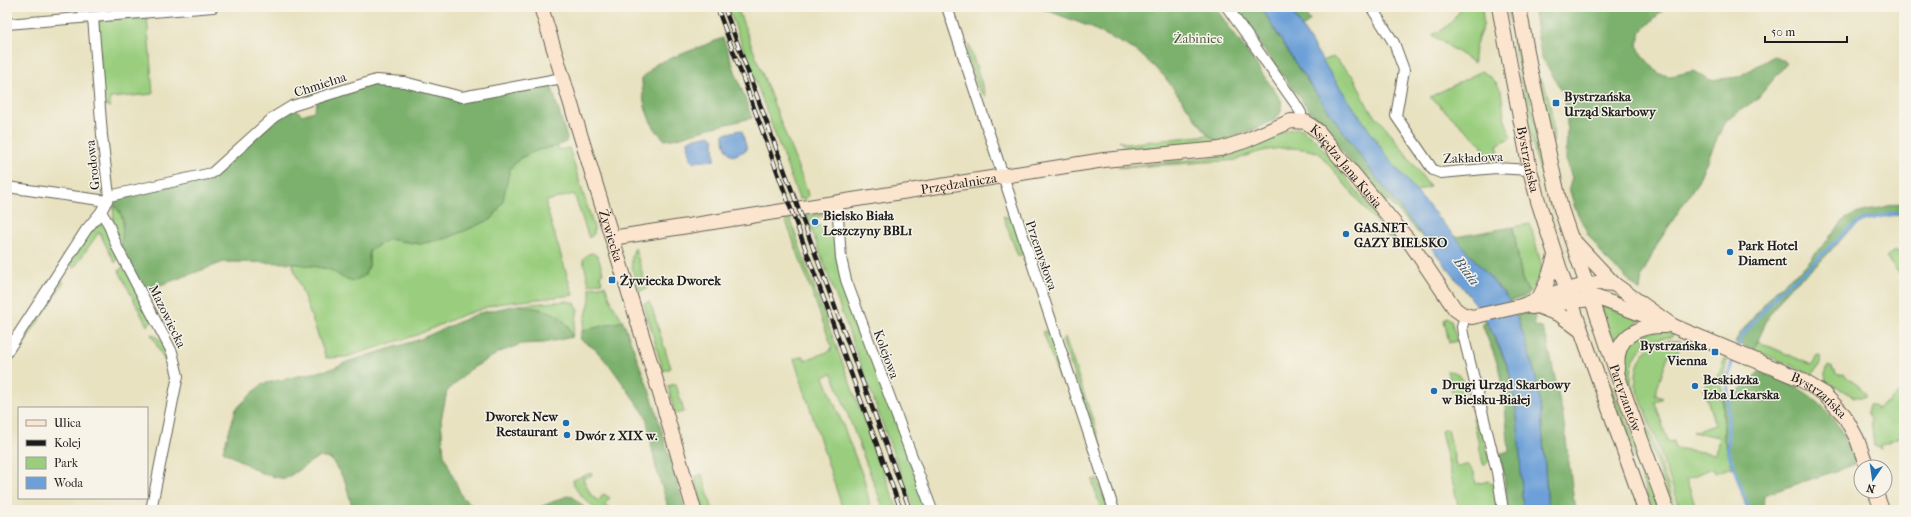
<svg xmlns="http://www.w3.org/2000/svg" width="1911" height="517" viewBox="0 0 1911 517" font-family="'IM FELL French Canon',serif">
  <rect width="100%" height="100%" fill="#f7f3e8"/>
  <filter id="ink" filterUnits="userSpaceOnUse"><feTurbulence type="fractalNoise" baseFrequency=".025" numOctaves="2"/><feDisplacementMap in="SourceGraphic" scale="8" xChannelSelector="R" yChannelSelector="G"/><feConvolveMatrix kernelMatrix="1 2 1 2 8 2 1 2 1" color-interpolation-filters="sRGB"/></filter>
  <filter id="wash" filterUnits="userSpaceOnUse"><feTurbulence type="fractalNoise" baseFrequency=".012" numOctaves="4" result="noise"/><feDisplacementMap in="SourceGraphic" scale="16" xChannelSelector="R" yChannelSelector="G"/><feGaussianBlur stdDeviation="0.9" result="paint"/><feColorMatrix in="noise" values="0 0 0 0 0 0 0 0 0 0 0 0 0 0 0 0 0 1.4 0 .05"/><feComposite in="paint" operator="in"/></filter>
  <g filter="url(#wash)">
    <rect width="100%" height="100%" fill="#e8e2c1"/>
    <path fill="#9ace7e" stroke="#5b754d" d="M728 7H737L807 191 808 197 806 199H799Z
      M1458 7H1482C1482 12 1484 21 1483 26 1478 38 1473 49 1474 63L1432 35C1445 30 1453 22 1460 10Z
      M1507 7H1512L1550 197H1549L1535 155Z
      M147 16 153 94 110 98V107L103 105 98 25 99 21Z
      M969 45 986 97 979 90 967 55Z
      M1333 57 1354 77 1368 107 1389 131 1430 187 1416 191 1390 161 1322 61Z
      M1482 71 1495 81 1501 90 1504 117 1511 137 1497 145 1501 162 1491 163 1481 144 1430 97Z
      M1539 78C1549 83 1555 132 1553 143Z
      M1297 128 1302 129 1313 137 1397 241 1394 244 1319 153C1294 144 1261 148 1237 160L1117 168 1118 167 1230 156 1285 131Z
      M1208 135 1219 142 1127 150 1119 140 1126 144Z
      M557 146 560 150 569 148 594 228V234L589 238 574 194 547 201 546 206 573 295 497 304 460 316 417 335 346 357 326 358 292 263C304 265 316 266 327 269 344 273 344 286 364 276L369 266V251L388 239 420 244 505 186 510 169 520 158 538 150Z
      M114 205C128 219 122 233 123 252L113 222Z
      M830 212 831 214 809 220 812 228 821 225 824 231 835 230 837 258 928 510H914L812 231 810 230 805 216Z
      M1003 216 1010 218 1013 222 1023 251 1022 255 1018 256Z
      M790 218 812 282 898 510H884L832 373 824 377 864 479 871 510H843L794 359 803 356 805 360 830 351 832 347 786 221V219Z
      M100 224 107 229 119 257 115 263 99 232 74 268 69 264 93 227Z
      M1530 224 1542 267 1539 277 1529 293 1522 279 1513 227Z
      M635 248 647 289 639 291C635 277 627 261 635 248Z
      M1896 250 1904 258V279L1886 258Z
      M593 253 598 257 603 273 600 275 602 282 589 285 583 259 588 254Z
      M124 265 152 320 147 326 119 271Z
      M59 279 64 282 7 369V360Z
      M605 285 612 303 623 321 582 331 590 300V288Z
      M567 301 575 303 578 310 572 337 568 325 518 305Z
      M650 302 671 368 663 371 644 304Z
      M1600 304 1639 320V322L1614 344Z
      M1447 317 1451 320 1457 341 1449 343 1444 320Z
      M1661 329 1673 333 1672 337C1643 338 1630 355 1631 382L1677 510H1673L1630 390 1624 362 1623 357 1632 338Z
      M1043 331 1049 332 1062 373 1059 379Z
      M151 334C166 339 174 362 173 377Z
      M1065 337 1103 450 1099 449 1062 340Z
      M1668 341H1681C1681 343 1677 354 1677 355L1669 353 1655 395 1663 398 1655 402 1668 442 1674 441 1675 448 1716 454 1719 437 1693 432 1715 425 1704 389 1709 377 1716 380 1725 358 1727 360 1722 382 1724 440 1732 467 1715 473 1713 468 1686 479 1697 510H1681L1636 386C1634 362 1644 345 1668 341Z
      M1757 341 1812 365 1817 355 1820 356C1822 362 1817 371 1812 374L1754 350Z
      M1828 366 1833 368 1832 369 1836 371 1835 373 1839 375 1844 374C1852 383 1859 384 1866 394L1864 397H1854L1826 381 1825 374Z
      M1447 371C1461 371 1466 382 1464 395L1461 398V403L1454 399Z
      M1605 374 1628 424 1659 510H1653Z
      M676 384 684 412 675 414 668 386Z
      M1904 390V435L1881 445 1882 449 1874 446 1871 419 1867 413 1869 405H1874L1877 409Z
      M1474 415 1478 416 1489 461 1485 465 1483 464 1473 418Z
      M1448 429 1456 466 1468 465 1474 472 1476 484 1489 481C1497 488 1496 500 1497 510H1459L1441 431Z
      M591 473 592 475 583 479 591 495 598 501 604 494 610 498 604 505 613 510H597C589 503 573 491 573 480Z
      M702 474 713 510H704L695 479 697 476Z
      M1097 479 1108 510H1101L1092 480Z"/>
    <path fill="#7bb16d" stroke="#4c6644" d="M1038 7H1215L1281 100C1282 105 1282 110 1279 115 1272 124 1231 139 1219 142L1208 135 1164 76 1137 51 1088 26Z
      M1233 7H1261L1299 69 1372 172 1428 243 1389 202H1384C1331 138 1280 75 1233 7Z
      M1289 7H1302L1310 21 1302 28Z
      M1533 7H1666L1641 32 1637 45 1642 55 1659 74 1671 76 1694 71 1710 80 1738 77 1774 56 1787 63 1757 99 1725 121 1697 183 1658 243 1642 275 1640 291 1605 258 1588 234 1575 208 1569 188 1572 178 1566 160 1567 122 1563 93 1541 56Z
      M723 38 752 118 710 128 678 138 665 140C647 124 642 102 642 78L656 64Z
      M385 81 453 97 548 84 551 85 567 138 566 142 557 146 538 150 520 158 510 169 502 204 492 219 448 238 420 244 388 239 369 251V266L364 276 354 281 343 278 329 269 292 263 224 262 144 291C137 279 127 265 123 252 118 232 131 222 114 205L119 196 205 178 275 118 294 108 302 115 314 111 318 100Z
      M1904 202V215L1885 216 1864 221 1849 231 1819 263 1787 290 1768 317 1754 350 1735 342 1740 333 1778 288 1805 266 1845 219 1855 214Z
      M1513 227 1522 279 1529 293 1524 297 1510 301 1455 237Z
      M518 305C543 310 564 309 572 337L544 343 521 344 500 352 471 369 447 391 441 420 444 455 462 497 477 510H353L345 481 331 459 318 457 285 479 263 474 223 451 236 409 262 384 331 369 347 362 418 340 479 313Z
      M1526 313H1535L1534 325 1542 328 1547 340 1563 417 1575 510H1548L1541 412 1536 378 1517 315Z
      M623 321 652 398 685 510H666L667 503 656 468 646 416 611 367 595 349 580 339 582 331Z
      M1486 322C1495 341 1507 361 1512 382 1521 420 1520 470 1523 510H1508L1504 476 1499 454 1509 451 1504 396 1498 365 1482 324Z
      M1759 372C1771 376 1783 380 1794 386 1825 401 1846 432 1856 464L1764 495 1763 510H1747L1724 440 1723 397H1731Z
      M567 496 573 497 587 510H533Z"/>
    <path fill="#6da0d8" stroke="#445e7a" d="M1261 7H1289L1334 79 1390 161 1510 301 1524 337 1536 378 1541 412 1548 510H1523C1520 468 1520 424 1512 382 1506 356 1491 330 1478 307L1372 172 1299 69Z
      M740 130 742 131 747 150 733 156C726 152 723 141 724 134Z
      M710 135 714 139 715 160 694 162 690 160 688 141 690 139Z"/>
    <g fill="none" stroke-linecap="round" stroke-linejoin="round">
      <path stroke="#6da0d8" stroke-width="3.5" d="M1736 349 1743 335 1780 291 1807 269 1848 230 1863 220 1904 212
        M1734 355 1728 377V450L1749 510"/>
    </g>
  </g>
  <g filter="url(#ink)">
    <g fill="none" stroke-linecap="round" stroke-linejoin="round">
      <defs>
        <path id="street" d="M947 7 1114 510
          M1227 7 1295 103 1301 113V121
          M1371 7 1394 43 1404 70 1396 116 1433 170 1441 173 1496 168 1530 170
          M7 24 213 7
          M7 187 107 201
          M109 196 212 173 274 117 292 106 376 80 404 82 462 97 562 78
          M837 203 841 258 846 280 932 510
          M101 212 108 223 117 247 172 352 178 376 175 390 151 510
          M1465 316 1462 327 1463 334 1497 472 1503 510
          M7 352 86 230 101 212 109 196 102 135 93 17"/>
        <g id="secondary">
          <path id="s1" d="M541 7 662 400 694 510"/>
          <path id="s2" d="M1499 7 1530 170 1538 201 1563 279 1645 510"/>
          <path id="s3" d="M1519 7 1530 68 1561 209 1621 385 1667 510"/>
          <path id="s4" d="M612 238 1104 160 1220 149 1245 141 1291 121 1306 122 1318 131 1409 241 1455 309 1462 314 1472 317 1521 306 1555 293 1586 285 1597 283 1614 284 1673 326"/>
          <path d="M1572 239 1614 284"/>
          <path d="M1539 298 1547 282 1555 256"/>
          <path id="s5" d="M1531 307 1598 298 1673 326 1798 378 1823 393 1844 415 1857 439 1867 467"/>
          <path d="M1540 307 1560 315 1580 330"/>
          <path d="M1618 369C1614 337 1637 325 1665 326"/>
          <path d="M1875 491 1882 510"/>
        </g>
      </defs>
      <use href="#street" stroke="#636156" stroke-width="12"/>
      <use href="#secondary" stroke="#636156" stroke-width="16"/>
      <use href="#street" stroke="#fff" stroke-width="10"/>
      <use href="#secondary" stroke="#fbe5cf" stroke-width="14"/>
      <defs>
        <path id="rail" d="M717 7 901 510
          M724 7 910 510"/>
      </defs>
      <use href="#rail" stroke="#1c1c1c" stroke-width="4.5"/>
      <use href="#rail" stroke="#f7f3e8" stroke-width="3" stroke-dasharray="9" stroke-linecap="butt"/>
    </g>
  </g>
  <g fill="#1f6fb2" stroke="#f7f3e8" stroke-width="1.5">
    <rect x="1552" y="99" width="8" height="8" rx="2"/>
    <circle cx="815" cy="222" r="4"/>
    <circle cx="1346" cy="234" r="4"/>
    <circle cx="1730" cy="252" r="4"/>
    <rect x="608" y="276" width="8" height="8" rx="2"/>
    <rect x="1711" y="348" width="8" height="8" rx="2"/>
    <circle cx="1695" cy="386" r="4"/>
    <circle cx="1434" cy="391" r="4"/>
    <circle cx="566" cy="423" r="4"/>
    <circle cx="567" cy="435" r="4"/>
  </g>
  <g text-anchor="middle" stroke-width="3" stroke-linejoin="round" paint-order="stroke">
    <g font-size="13" fill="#485a3e" stroke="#f7f3e8">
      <text x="1198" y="43">Żabiniec</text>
    </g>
    <g font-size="13" fill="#1c1c1c" stroke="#f7f3e8">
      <text transform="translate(320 84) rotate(-18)" y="5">Chmielna</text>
      <text transform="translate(1473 157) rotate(-2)" y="5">Zakładowa</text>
      <text dy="5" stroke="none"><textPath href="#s2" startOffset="155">Bystrzańska</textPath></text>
      <text transform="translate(92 165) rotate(-96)" y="5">Grodowa</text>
      <text dy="5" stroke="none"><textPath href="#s4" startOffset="766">Księdza Jana Kusia</textPath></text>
      <text dy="5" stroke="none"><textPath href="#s4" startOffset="351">Przędzalnicza</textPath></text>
      <text dy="5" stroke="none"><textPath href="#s1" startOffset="239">Żywiecka</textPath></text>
      <text transform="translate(1042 255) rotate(71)" y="5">Przemysłowa</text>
      <text transform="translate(168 316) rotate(64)" y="5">Mazowiecka</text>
      <text transform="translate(887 354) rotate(70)" y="5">Kolejowa</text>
      <text dy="5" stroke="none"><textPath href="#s3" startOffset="406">Partyzantów</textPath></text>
      <text dy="5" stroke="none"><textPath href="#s5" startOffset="310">Bystrzańska</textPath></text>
    </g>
    <g font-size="13" font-weight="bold" fill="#1c1c1c" stroke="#f7f3e8" text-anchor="start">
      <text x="1564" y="101">Bystrzańska<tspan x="1564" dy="15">Urząd Skarbowy</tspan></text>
      <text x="823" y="220">Bielsko Biała<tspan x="823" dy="15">Leszczyny BBL1</tspan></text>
      <text x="1354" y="232">GAS.NET<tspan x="1354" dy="15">GAZY BIELSKO</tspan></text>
      <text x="1738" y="250">Park Hotel<tspan x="1738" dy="15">Diament</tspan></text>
      <text x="620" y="285">Żywiecka Dworek</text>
      <text x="1707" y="350" text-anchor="end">Bystrzańska<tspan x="1707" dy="15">Vienna</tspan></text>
      <text x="1703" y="384">Beskidzka<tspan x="1703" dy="15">Izba Lekarska</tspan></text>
      <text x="1442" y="389">Drugi Urząd Skarbowy<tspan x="1442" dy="15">w Bielsku-Białej</tspan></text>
      <text x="558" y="421" text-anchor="end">Dworek New<tspan x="558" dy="15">Restaurant</tspan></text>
      <text x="575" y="440">Dwór z XIX w.</text>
    </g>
    <g font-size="14" font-style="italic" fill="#405771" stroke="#f7f3e8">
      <text transform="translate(1467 271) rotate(53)" y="5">Biała</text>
    </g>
  </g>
  <rect width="1911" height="517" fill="none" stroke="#f7f3e8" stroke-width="24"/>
  <rect x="18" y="407" width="130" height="92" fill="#f7f3e8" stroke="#9f9d96"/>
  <rect x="26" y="420" width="20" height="6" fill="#fbe5cf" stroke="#9f9d96"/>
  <text x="54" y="427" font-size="12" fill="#1c1c1c">Ulica</text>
  <rect x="26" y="440" width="20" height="6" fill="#1c1c1c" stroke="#9f9d96"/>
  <text x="54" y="447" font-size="12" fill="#1c1c1c">Kolej</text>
  <rect x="26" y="457" width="20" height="12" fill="#9ace7e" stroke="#9f9d96"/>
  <text x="54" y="467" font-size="12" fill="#1c1c1c">Park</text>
  <rect x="26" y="477" width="20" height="12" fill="#6da0d8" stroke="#9f9d96"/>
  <text x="54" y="487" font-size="12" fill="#1c1c1c">Woda</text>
  <g transform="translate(1873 479) rotate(193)"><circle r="19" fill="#f7f3e8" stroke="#9f9d96"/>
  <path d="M0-3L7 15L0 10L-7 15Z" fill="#1f6fb2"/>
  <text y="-6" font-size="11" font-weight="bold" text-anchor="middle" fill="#1c1c1c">N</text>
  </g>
  <path d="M1765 36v6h82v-6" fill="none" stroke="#1c1c1c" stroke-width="2"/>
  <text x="1771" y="36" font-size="12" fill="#1c1c1c" stroke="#f7f3e8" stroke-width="3" paint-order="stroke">50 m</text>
</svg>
